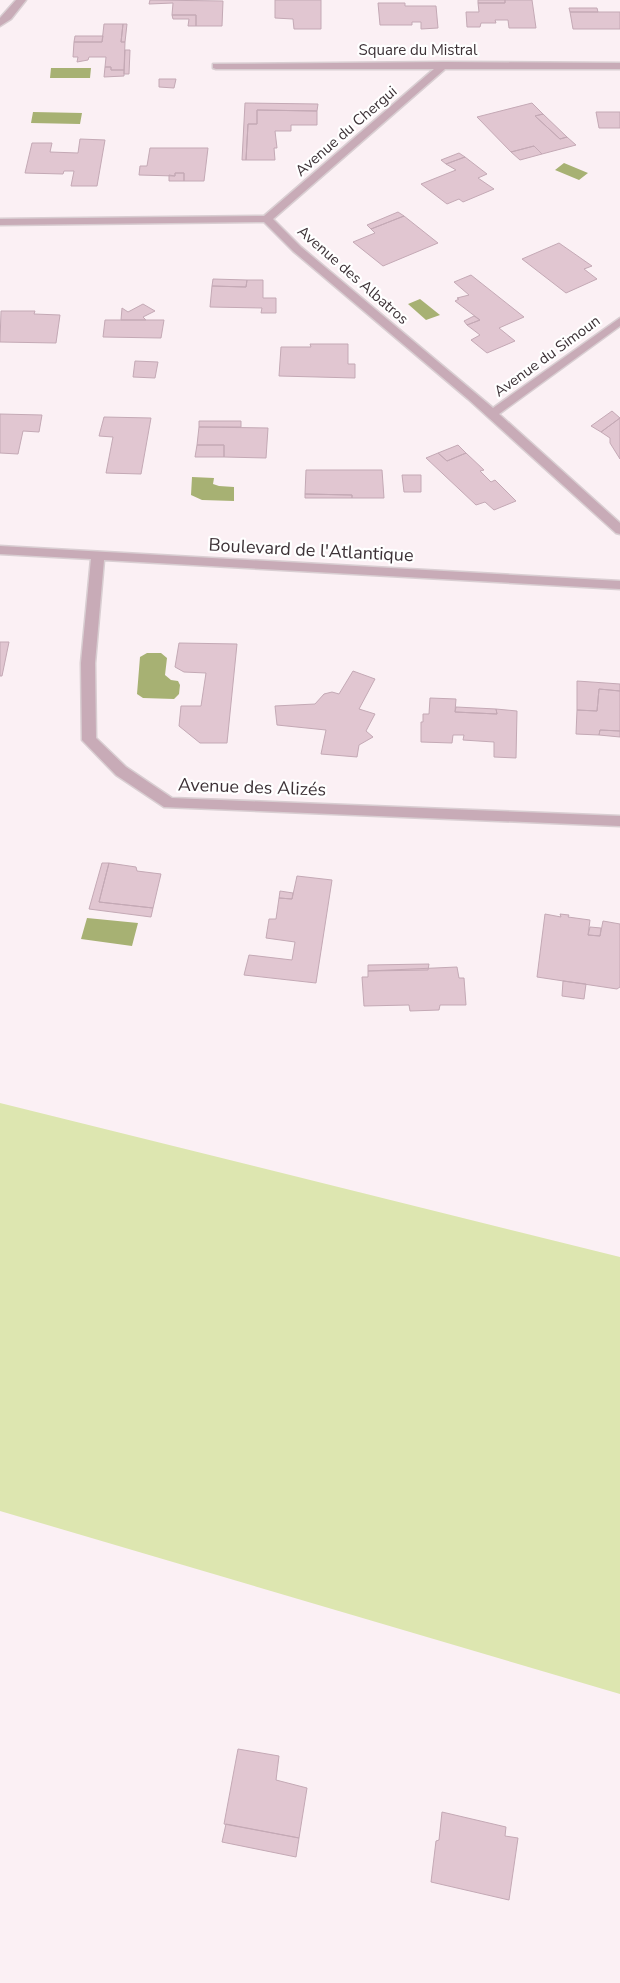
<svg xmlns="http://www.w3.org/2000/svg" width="620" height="1983" viewBox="0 0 620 1983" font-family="'Nunito Sans',sans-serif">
  <rect width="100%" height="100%" fill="#fbf0f4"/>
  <path fill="#dde6b0" d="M0 1103 620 1257V1694L0 1511Z"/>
  <path fill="#a7b173" d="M51 68H91L90 78H50Z
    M33 112 82 113 80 124 31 123Z
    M564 163 588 173 579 180 555 170Z
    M420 299 440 315 426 320 408 304Z
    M192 477 214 478 213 484 219 486 234 487V501L202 500 191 495Z
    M147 653H161L167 658 165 675 171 680 178 681 180 685 179 694 174 699 143 698 137 694 140 657Z
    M87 918 138 923 132 946 81 939Z"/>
  <path fill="#e1c6d1" stroke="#c4a9b5" d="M150 0 223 1 222 26H196V15H172L173 3 149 4Z
    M275 0H321V29H294L293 19 275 18Z
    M478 0H505V3H478Z
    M505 0H532L536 28H509L508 20H495L496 23H481L480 27H467L466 12H479L478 3H505Z
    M378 3H405V6H436L438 28 421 29V22H412V25H380Z
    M569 8H597L598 12H570Z
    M570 12H620V29H573Z
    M172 15H196V26H188L189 19H173Z
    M104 24H123L121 42H125L124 70H111V67H105L106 57H89L88 60 77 62 78 57H73L74 42H102Z
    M123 24H127L125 42H121Z
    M75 36H103L102 42H74Z
    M125 50H130L129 74H124Z
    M105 67H111V70H124V76L104 77Z
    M159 79H176L174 88 159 87Z
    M245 103 318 104 317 111 257 110V124H248L246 160H242Z
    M532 103 543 114 535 116 560 139 567 137 576 145 542 154 534 146 511 152 477 117Z
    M257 110 317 111V125H291V131H275L277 148H274L275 160H246L248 124H257Z
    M596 112H620V128H599Z
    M543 114 567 137 560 139 535 116Z
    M80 139 105 140 97 186H71L74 171H64L63 174 25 173 32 143H52L50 152 78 153Z
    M534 146 542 154 520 160 511 152Z
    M150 148H208L204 181H184V173H175V176L139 175 140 166H147Z
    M459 153 465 157 446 164 441 160Z
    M465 157 487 174 478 178 494 189 463 202 459 199 447 204 421 184 456 170 446 164Z
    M175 173H184V181H169V175L175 176Z
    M398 212 404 216 371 229 367 225Z
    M404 216 438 243 383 266 353 242 375 233 371 229Z
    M559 243 592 266 584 269 597 279 566 293 522 259Z
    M471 275 524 317 499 328 515 341 487 353 471 340 480 335 467 325 480 320 455 301 459 299 457 298 469 295 454 282Z
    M213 279 247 280 246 287 212 286Z
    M247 280H263V298H276V313H261L262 308 210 307 212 286 246 287Z
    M143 304 155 311 143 317 146 320H121L122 308 128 312Z
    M1 311H35L34 314 60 315 56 343 0 342Z
    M474 316 480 320 467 325 464 321Z
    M105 320H164L161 338 103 337Z
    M310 344H348V364H355V378L279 376 281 347H311Z
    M135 361 158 362 155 378 133 377Z
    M612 411 620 418 601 432 591 426Z
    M0 414 42 415 39 432 23 431 18 454 0 453Z
    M104 417 151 418 141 474 106 473 113 437 99 436Z
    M620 418V459L610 443V438L601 432Z
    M199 421H241V427H199Z
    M199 427 268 428 266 458 224 457V445H197Z
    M197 445H224V457H195Z
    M458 445 466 453 447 461 438 453Z
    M438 453 447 461 466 453 484 470 480 471 491 482 495 480 516 501 494 510 485 502 476 505 426 458Z
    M306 470H382L384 498H352V495L305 494Z
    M402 475H421V492H404Z
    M305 494 352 495V498H305Z
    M0 642H9L2 676H0Z
    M179 643 237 644 227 743H200L179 726 181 706H201L206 673 184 672 175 667Z
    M353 671 375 679 359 709 375 714 366 731 373 737 359 745 357 757 321 754 326 730 277 725 275 706 315 704 324 694 332 692 339 694Z
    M577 681 620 684V691L599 689 597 711 577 710Z
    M599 689 620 691V731L600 730 599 735 576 734 577 710 597 711Z
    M430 698 456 699 455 712 497 714 496 709 517 711 516 758 494 757V742L463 740 464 735H453L452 743 421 742V722H423V714H429Z
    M456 707 496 709 497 714 455 712Z
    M600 730 620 731V737L599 735Z
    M102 863H109L99 902 153 908 151 917 89 909Z
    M109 863 136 867 137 871 161 874 153 908 99 902Z
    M297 876 332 880 316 983 244 975 249 955 292 960 295 942 266 938 269 919H276L279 898 292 899Z
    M280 891 293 893 292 899 279 898Z
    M545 914 561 917 560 914 569 915 568 917 590 920 588 935 600 936 603 921 620 924V987L617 989 537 977Z
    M590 927 601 928 600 936 588 935Z
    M429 964 428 970 368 971V965Z
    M457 967 459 978H464L466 1005H440L439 1010 410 1011 409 1005 364 1006 362 977H368V971Z
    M563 981 586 984 584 999 562 996Z
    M238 1749 279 1756 276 1780 307 1788 299 1838 224 1824Z
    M442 1812 506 1827 505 1836 518 1838 509 1900 431 1882 436 1841 439 1840Z
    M226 1824 299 1838 296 1857 222 1842Z"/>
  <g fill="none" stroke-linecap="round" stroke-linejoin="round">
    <defs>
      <path id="minor" d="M16 0H26L11 19 0 26V18Z
        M444 62 620 63V69H445L273 219 301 247 493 408 620 318V326L499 414 620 523V534L616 533 468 399 293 251 264 222 0 225V219L264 216 434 69H216L213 68V64Z
        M0 546 620 581V589L104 560 95 663 96 738 126 767 172 798 620 816V826L164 807 116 775 82 740 81 663 91 559 0 554Z"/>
    </defs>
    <use href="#minor" stroke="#d9ced2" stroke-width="3"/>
    <use href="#minor" fill="#c8abb7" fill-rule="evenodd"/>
  </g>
  <g text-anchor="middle" stroke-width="4.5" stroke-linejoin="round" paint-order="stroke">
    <g font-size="15" fill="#3d3237" stroke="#fff">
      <text x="418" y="55">Square du Mistral</text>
      <text transform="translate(346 131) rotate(-41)" y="5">Avenue du Chergui</text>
      <text transform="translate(353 275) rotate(41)" y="5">Avenue des Albatros</text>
      <text transform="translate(547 356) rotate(-36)" y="5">Avenue du Simoun</text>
    </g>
    <g font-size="18" fill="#3d3237" stroke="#fff">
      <text transform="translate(311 550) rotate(3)" y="6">Boulevard de l'Atlantique</text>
      <text transform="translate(252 787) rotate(2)" y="6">Avenue des Alizés</text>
    </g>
  </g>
</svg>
